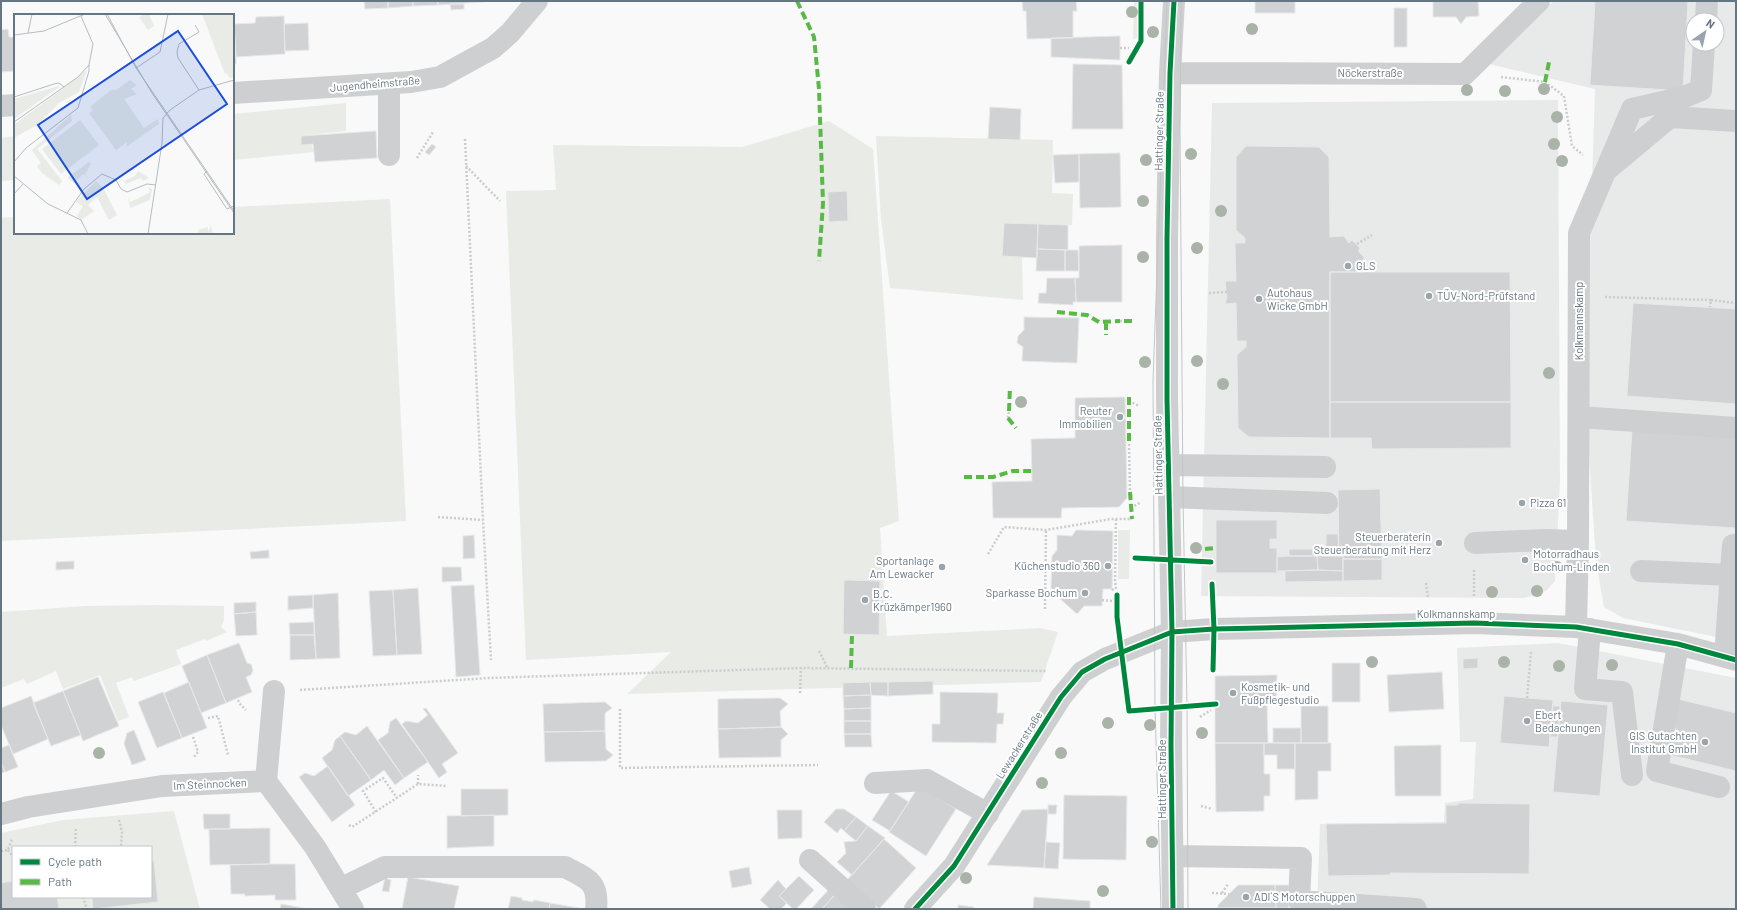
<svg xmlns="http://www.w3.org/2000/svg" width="1737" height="910" viewBox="0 0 1737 910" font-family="Barlow,sans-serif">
  <rect width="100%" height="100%" fill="#f9f9f9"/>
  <path fill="#e8e9e9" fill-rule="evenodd" d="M1554 1H1736V641L1623 618 1604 607 1596 561 1585 396 1595 89 1476 61ZM1693 20H1717V44H1693Z
    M1558 100 1560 481 1555 581 1546 591 1536 595 1524 598 1201 596 1212 103Z
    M1558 643 1736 678V909H1317L1320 824 1444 822 1445 803 1473 799 1476 742H1460L1457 648Z"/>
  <path fill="#e8ebe6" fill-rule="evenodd" d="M1134 1H1138L1137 38 1133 39Z
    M346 103V131L308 135 314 152 233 160V114Z
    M829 121 873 149 899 521 880 528 887 636 1040 628 1058 632 1041 682 627 694 671 652 526 660 506 191 556 190 553 145 742 147Z
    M15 136V180L1 181V138Z
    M876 136 1053 140 1052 193 1073 194 1072 225 1004 223 1002 256 1022 257 1023 300 890 288 881 219Z
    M390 199 406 521 1 541V218L15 217V233H233V207Z
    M1118 530H1130L1129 579H1118Z
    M159 605 224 606V620L221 627 227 632 206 641 205 639 176 650 181 664 134 681 132 677 116 683 129 717 118 721 100 675 63 689 56 671 27 684 24 679 1 688V612L86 606Z
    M174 811 200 909H1V833L63 820ZM13 847H151V897H13Z"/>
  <path fill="#d0d2d3" stroke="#e8e8e8" d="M364 1H388V8L365 9Z
    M388 1H413V6L388 8Z
    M413 1H438V5L413 6Z
    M438 1H484V2L438 5Z
    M1022 1H1076L1077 11H1073V38L1027 39 1026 11H1023Z
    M1255 1H1295V13H1255Z
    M1433 1H1478L1479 16 1466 17 1461 24 1456 17H1433Z
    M1595 1H1688L1683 91 1590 85Z
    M450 4H464V9L451 10Z
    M1394 8H1407V47H1394Z
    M284 16 285 54 236 57 234 24 255 23 256 17Z
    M308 23 309 50 285 51 284 24Z
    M233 24H234L236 57 233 58Z
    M8 29 9 37H15V71L1 72V30Z
    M1120 36V60L1051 57V38Z
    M236 57V64H233V58Z
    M1073 64 1122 65 1123 129H1072Z
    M990 107 1021 109 1020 140 988 139Z
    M376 131 377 158 315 162 313 144 301 145V136Z
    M432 144 436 147 429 155 425 152Z
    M1246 146 1319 147 1329 157 1330 237 1344 236 1349 243 1352 240 1360 248 1358 251 1364 257 1363 272H1330V438L1249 437 1238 428 1237 355 1246 347V341H1237L1236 303 1225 304 1227 298 1225 281H1236L1235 243H1245V238L1236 230V157Z
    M1120 153 1121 207 1080 208 1079 154Z
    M1079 154V182L1055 183 1053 155Z
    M847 191 848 221 829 222 828 192Z
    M1004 223 1038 224 1037 258 1002 256Z
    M1038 224 1068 225V250L1037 249Z
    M1122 245V302H1076L1075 278H1079V246Z
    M1037 249 1065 250V271H1036Z
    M1065 250H1078L1079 271H1065Z
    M1330 272H1510L1511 402H1330Z
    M1047 278H1075L1076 302H1073V305L1038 303 1039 293H1046Z
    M1633 303 1736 309V404L1627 396Z
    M1024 317 1079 318 1077 363 1022 361 1023 347 1017 343 1018 336 1024 330Z
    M1125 397 1127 498 1119 507 1062 508 1061 518H993L992 482 1032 481 1031 439 1075 438V398Z
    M1330 402H1511V448L1372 449 1371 438H1330Z
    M1632 430 1736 436V528L1626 521Z
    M1380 489 1382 559H1343V556H1339L1338 490Z
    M1216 520H1277V539H1270V548H1277V573H1216Z
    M1076 530 1113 531 1112 589H1103L1102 606H1084L1077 614 1058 597V595L1051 588 1052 556 1057 550V535L1072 536Z
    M1326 534H1338L1339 556H1326Z
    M474 535 475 558 463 559V536Z
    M1289 549H1315V556H1289Z
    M269 550V558L251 559 250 552Z
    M1289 556H1317L1318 570 1277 571V557Z
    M1317 556H1343V571L1318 570Z
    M1343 559H1382V580L1343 581Z
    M74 561V569L56 570V562Z
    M442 567H461L462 581 442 582Z
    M1318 570 1343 571V581L1285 582V571Z
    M844 580 880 581 879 635 843 634Z
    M474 585 480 675 456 677 451 586Z
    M418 588 422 654 397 655 393 590Z
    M393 590 397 655 373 656 369 591Z
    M338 593 340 658 316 659 313 595Z
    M313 595V608L288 610V596Z
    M256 602V612L234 614V603Z
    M256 612 257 635 236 636 234 614Z
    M314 622V635H290L289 623Z
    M290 635H314L316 659 290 660Z
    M239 643 247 663 251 664 253 670 251 675 246 677 252 692 226 703 207 655Z
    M207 655 226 703 201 713 182 666Z
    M1478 658V668L1463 669V659Z
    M1332 663H1360V702H1332Z
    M1442 672 1444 709 1389 712 1387 675Z
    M1277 675 1276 704H1267L1268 743H1215V676Z
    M98 677 119 726 83 741 63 691Z
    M933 681V694L888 696V682Z
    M189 682 207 728 182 738 164 693Z
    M870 682H888V696L871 695Z
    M870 682 871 695 843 696V683Z
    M63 691 81 735 51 746 33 703Z
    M163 692 182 738 157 748 138 702Z
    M940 692 998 693 997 713H1004L1003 724H997L996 743 932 742V724H940Z
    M871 695V708L844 709 843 696Z
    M31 696 48 739 13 754 1 725V708Z
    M1504 696 1553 700 1549 747 1500 743Z
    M780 698 788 704 780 711 781 727 718 729V699Z
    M1678 699 1736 713V771L1670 755 1676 728 1671 727Z
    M1561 701 1608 705 1600 796 1553 792Z
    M605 702 612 708 605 713V731L544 732 543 704Z
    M1301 706H1328V743H1301Z
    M1553 706H1560L1558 737H1550Z
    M426 708 458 753 442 764 447 772 439 778 402 724 406 721 418 723 428 715 423 709Z
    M871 708V721H844V709Z
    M396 718 428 762 404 778 378 740 388 733 390 722Z
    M844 721H871V734H844Z
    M367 726 404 778 395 785 384 770 371 780 340 736 345 732 356 735Z
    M781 727 788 734 781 740V757L719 758 718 729Z
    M1273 728H1301V743H1273Z
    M134 730 146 760 132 765 124 744 127 733Z
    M605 731 606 749 613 755 606 761 545 762 544 732Z
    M844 734H871L872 747H845Z
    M340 736 371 780 348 796 322 758 332 750 335 740Z
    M1215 743H1264V774H1270V796H1264V811L1216 812Z
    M1264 743H1295V769H1277V755H1264Z
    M1295 743H1331V771H1318V799L1295 800Z
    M9 745 18 767 5 772 1 762V748Z
    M1441 745V796H1395L1394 746Z
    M1 762 5 772 1 773Z
    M328 766 355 805 332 822 299 777 305 773 314 776Z
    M919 786 956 809 926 856 889 832Z
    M461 789H508V815L461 816Z
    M891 791 909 802 890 831 872 820Z
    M1064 795 1127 796 1126 860 1063 859Z
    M1459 803 1530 804 1529 874 1390 873 1391 875 1328 876 1326 824 1446 823V805H1458Z
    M1048 805H1057L1056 814H1048Z
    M836 809H844L856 817 844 831 841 828 837 833 824 822Z
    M1048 809 1044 868 987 865 1022 810Z
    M777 810H802V838L778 839Z
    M203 814H230V829H204Z
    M494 815V846L447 848V816Z
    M856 817 868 826 856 841 844 831Z
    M868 826 885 838 852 875 837 862 846 853 844 842 856 841Z
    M270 828V864L210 865 209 829Z
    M884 839 916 868 879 909 847 880Z
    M1046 842 1060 843 1058 869 1044 868Z
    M151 861H154L158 902 93 909 92 897H151Z
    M270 864H295L296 900H275V895L245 896V894H231L230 865Z
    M749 867 752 884 732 888 729 871Z
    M799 876 814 890 796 909H793L779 896Z
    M408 877 459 886 454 909H402Z
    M385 878 391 880 389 892 382 891Z
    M778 880 786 889 779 896 787 903 781 909H770L760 900Z
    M13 881V897H57L59 909H1V883Z
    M1238 885H1275L1276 908H1218V905Z
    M1275 885H1289V908H1276Z
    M831 887 837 892 822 909H811Z
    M837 892 855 909H822Z
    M511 896 522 898V900L533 902 534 900 550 903 549 909H508Z
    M1034 897 1090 901V909H1033Z
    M550 903 584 909H549Z
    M281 904 309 909H280Z
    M958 905 974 907 973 909H958Z
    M1218 908H1276V909H1218Z"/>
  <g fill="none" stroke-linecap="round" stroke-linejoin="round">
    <path stroke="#cbcccd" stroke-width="2.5" stroke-dasharray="2 2" stroke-linecap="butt" d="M1120 48H1129
      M1501 77 1545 82 1564 96 1572 146 1583 155
      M465 139 483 520 491 660
      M417 158 433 132
      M466 166 500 201
      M1357 244 1372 235
      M1209 293 1227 292
      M1605 297 1711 300 1710 307
      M1711 300 1736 303
      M1120 321H1124
      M1129 401 1139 406
      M1008 418 1009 411
      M1129 444 1130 492
      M1535 501H1552
      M1131 508 1141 502
      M438 517 483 520
      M988 554 1004 527 1046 530 1111 519H1132
      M1426 583 1428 598
      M1112 589 1117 594
      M1474 596V569
      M1102 600 1112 601 1117 595 1115 581 1116 519
      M1045 609 1046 530
      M819 651 827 667
      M300 690 488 678 801 668 1047 671
      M800 693 801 668
      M1527 698 1531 652
      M238 700 240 704 246 710
      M1211 705 1216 704
      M620 709V768L818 765
      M1129 711 1145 709
      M1200 717 1211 710
      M208 718 218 716 228 755
      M193 737 198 752 194 757
      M418 784V775
      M1201 806 1212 809
      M376 812 363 791 383 778 397 798
      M119 820 122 832 121 847
      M349 825 352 827 418 784 447 786
      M75 847 76 827
      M8 850 13 857
      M1 851 8 850 12 839
      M1212 893 1229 894
      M1222 893 1228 884
      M83 897 87 909"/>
    <path stroke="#cecfd0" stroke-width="22" d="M1706 20 1707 1
      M1170 73 1465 74 1539 1
      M233 93 411 82 440 77 493 48 510 33 537 1
      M1 106 15 105
      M389 155V84
      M1609 168 1670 117 1736 121
      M1579 417 1736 428
      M1169 465 1325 467
      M1169 497 1327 503
      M1475 543 1546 540 1578 541
      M1641 571 1731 575
      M1576 627 1578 541 1579 233 1632 109 1684 97 1701 90 1704 44
      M1590 629 1585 689 1622 692 1632 775
      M1678 644 1657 771 1719 787
      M1725 656 1733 545
      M266 781 274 691
      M875 783 927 780 988 814
      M1 814 28 807 162 786 266 781 315 847 353 909
      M1173 856 1301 858 1299 901 1416 909
      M810 860 865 909
      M342 888 385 867H565C587 879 599 881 596 909
      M915 909 954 866 1061 697 1082 672 1105 659 1172 632 1214 629 1474 623 1576 627 1678 644 1736 660
      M1173 909 1171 745 1172 632 1167 399V238L1170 73 1174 1"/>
    <path stroke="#c3c5c6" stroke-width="1" d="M1181 1 1180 129 1183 498 1187 706 1188 909
      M1161 909 1155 708 1153 381 1167 1"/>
    <path stroke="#58b947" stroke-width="4" stroke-dasharray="8 4" stroke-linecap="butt" d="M797 1 814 37 819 89 823 203 819 261
      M1545 82 1549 62
      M1057 312 1087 315 1099 322 1120 321
      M1124 321H1133
      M1106 322V335
      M1129 397V444
      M1009 411 1010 387
      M1008 418 1016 428
      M964 477H993L1013 471H1032
      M1130 492 1132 519
      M1205 549 1215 548
      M851 668 852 635"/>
    <defs>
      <path id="cycleway" d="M1129 62 1141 41V1
        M1135 558 1211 562
        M1212 584 1214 629 1213 670
        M1117 595V617L1129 711 1216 704
        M915 909 954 866 1061 697 1082 672 1105 659 1172 632 1214 629 1474 623 1576 627 1678 644 1736 660
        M1173 909 1171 745 1172 632 1167 399V238L1170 73 1174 1"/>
    </defs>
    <use href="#cycleway" stroke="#fff" stroke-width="8"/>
    <use href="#cycleway" stroke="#00873e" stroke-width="5"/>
  </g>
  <g fill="#a9b3a7">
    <circle cx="1132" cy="12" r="6"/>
    <circle cx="1252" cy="29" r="6"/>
    <circle cx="1153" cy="32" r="6"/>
    <circle cx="1544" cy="89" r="6"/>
    <circle cx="1467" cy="90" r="6"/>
    <circle cx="1505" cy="91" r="6"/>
    <circle cx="1557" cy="117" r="6"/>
    <circle cx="1554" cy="144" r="6"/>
    <circle cx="1191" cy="154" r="6"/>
    <circle cx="1146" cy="160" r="6"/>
    <circle cx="1562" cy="161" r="6"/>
    <circle cx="1143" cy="201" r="6"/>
    <circle cx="1221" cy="211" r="6"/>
    <circle cx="1197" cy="248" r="6"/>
    <circle cx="1143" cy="257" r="6"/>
    <circle cx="1197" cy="361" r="6"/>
    <circle cx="1145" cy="362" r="6"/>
    <circle cx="1549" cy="373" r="6"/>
    <circle cx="1223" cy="384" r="6"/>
    <circle cx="1021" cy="402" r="6"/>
    <circle cx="1196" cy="548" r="6"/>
    <circle cx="1557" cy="567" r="6"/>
    <circle cx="1537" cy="591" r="6"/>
    <circle cx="1492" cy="592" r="6"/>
    <circle cx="1372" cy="662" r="6"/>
    <circle cx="1504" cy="662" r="6"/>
    <circle cx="1612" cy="665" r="6"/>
    <circle cx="1559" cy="666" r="6"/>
    <circle cx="1108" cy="723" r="6"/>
    <circle cx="1150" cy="725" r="6"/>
    <circle cx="1202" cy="733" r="6"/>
    <circle cx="99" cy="753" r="6"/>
    <circle cx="1061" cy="753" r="6"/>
    <circle cx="1042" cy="783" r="6"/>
    <circle cx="1152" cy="842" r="6"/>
    <circle cx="966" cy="878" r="6"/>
    <circle cx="1103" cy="891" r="6"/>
  </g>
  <g fill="#99a4ac" stroke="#fff" stroke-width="1.5">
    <circle cx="1348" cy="266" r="4"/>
    <circle cx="1429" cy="296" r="4"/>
    <circle cx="1259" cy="299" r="4"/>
    <circle cx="1120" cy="417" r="4"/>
    <circle cx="1522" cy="503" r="4"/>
    <circle cx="1439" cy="543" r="4"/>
    <circle cx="1525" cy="560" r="4"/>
    <circle cx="1108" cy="566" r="4"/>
    <circle cx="942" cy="567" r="4"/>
    <circle cx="1085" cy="593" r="4"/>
    <circle cx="865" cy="600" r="4"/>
    <circle cx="1233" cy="693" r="4"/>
    <circle cx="1527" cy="721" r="4"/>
    <circle cx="1705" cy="742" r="4"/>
    <circle cx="1246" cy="897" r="4"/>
  </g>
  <g text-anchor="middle" stroke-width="4" stroke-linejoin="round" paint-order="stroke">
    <g font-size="11" fill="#657683" stroke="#fff">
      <text x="1370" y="77">Nöckerstraße</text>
      <text transform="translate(375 84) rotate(-5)" y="4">Jugendheimstraße</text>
      <text transform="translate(1159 131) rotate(-89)" y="4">Hattinger Straße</text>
      <text transform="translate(1579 321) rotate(-90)" y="4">Kolkmannskamp</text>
      <text transform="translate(1158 455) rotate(-91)" y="4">Hattinger Straße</text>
      <text x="1456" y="618">Kolkmannskamp</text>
      <text transform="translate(1019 745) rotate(-58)" y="4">Lewackerstraße</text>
      <text transform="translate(1162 779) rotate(-90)" y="4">Hattinger Straße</text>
      <text transform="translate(210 784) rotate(-3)" y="4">Im Steinnocken</text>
    </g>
    <g font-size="11" fill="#657683" stroke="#fff" text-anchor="start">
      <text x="1356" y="270">GLS</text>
      <text x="1267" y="297">Autohaus<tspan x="1267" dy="13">Wicke GmbH</tspan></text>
      <text x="1437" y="300">TÜV-Nord-Prüfstand</text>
      <text x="1112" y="415" text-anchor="end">Reuter<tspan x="1112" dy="13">Immobilien</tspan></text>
      <text x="1530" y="507">Pizza 61</text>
      <text x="1431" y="541" text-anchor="end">Steuerberaterin<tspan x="1431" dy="13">Steuerberatung mit Herz</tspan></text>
      <text x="1533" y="558">Motorradhaus<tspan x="1533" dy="13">Bochum-Linden</tspan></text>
      <text x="934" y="565" text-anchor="end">Sportanlage<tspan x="934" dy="13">Am Lewacker</tspan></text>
      <text x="1100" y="570" text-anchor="end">Küchenstudio 360</text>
      <text x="1077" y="597" text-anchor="end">Sparkasse Bochum</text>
      <text x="873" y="598">B.C.<tspan x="873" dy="13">Krüzkämper1960</tspan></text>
      <text x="1241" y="691">Kosmetik- und<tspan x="1241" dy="13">Fußpflegestudio</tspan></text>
      <text x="1535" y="719">Ebert<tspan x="1535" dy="13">Bedachungen</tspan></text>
      <text x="1697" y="740" text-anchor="end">GIS Gutachten<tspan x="1697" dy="13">Institut GmbH</tspan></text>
      <text x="1254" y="901">ADI´S Motorschuppen</text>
    </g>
  </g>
  <g transform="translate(14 14)">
    <rect width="220" height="220" fill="#f9f9f9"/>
    <path d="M131 0H135L140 12 134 16 125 3ZM188 0H220V64H215L213 59 211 60ZM73 56 65 78 45 89 23 111 0 124V111ZM116 66 123 71 117 75 123 80 110 85 130 114 144 105 145 110 112 133 113 128 102 136 75 99 79 97 76 93 97 76H102ZM45 72V73L0 105V85ZM57 101 58 107 23 135 48 167 45 171 28 159 23 152 27 149 18 136ZM66 106 85 131 47 160 28 135ZM75 148 77 150 71 160 73 163 69 160 60 169 53 164ZM124 157 135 164 129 167 127 164 112 170 110 167 121 162ZM82 167 89 174 103 201 95 206 83 183 74 191 80 197 67 206 63 202 69 192 62 188ZM134 173 138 175 136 186 116 194 114 183 116 188 123 185 136 178ZM197 212 199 220H185L184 216 194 213V218Z" fill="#e8ebe6"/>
    <path fill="none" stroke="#b5bdc3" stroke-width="1" d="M91 0 138 79 220 199M93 0 122 54 220 197M181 11 185 18 165 30 163 38 164 44 185 76M14 19 18 0M0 21 30 17 71 0M122 54 146 38 154 0M0 83 40 70 45 69 50 73M0 108 64 63 75 51 79 30 67 2M0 148 12 134 64 94 75 57V51M193 157 190 160 213 195 220 192M0 162 34 190 67 206 74 220M0 180 9 170M53 199 70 175 88 160 102 166 107 175 113 178 133 170 142 171M134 220 148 129 149 104 156 96 185 76 220 66"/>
    <path fill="#1d4ed8" fill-opacity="0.15" stroke="#1d4ed8" stroke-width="2" d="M164 17 213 90 73 185 24 111Z"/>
    <rect width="220" height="220" fill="none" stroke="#657683" stroke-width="2"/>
  </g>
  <rect width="1737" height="910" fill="none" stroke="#657683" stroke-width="4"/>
  <rect x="12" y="846" width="140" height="52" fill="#ffffff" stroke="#c1c8cd"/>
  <rect x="20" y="859" width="20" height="6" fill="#00873e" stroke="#c1c8cd"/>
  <text x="48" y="866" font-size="12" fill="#657683">Cycle path</text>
  <rect x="20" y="879" width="20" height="6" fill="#58b947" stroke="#c1c8cd"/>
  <text x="48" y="886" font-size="12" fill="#657683">Path</text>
  <g transform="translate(1705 32) rotate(34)"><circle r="19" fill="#ffffff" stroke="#c1c8cd"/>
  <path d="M0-3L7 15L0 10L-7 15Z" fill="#99a4ac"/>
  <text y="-6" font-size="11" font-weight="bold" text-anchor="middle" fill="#657683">N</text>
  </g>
</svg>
